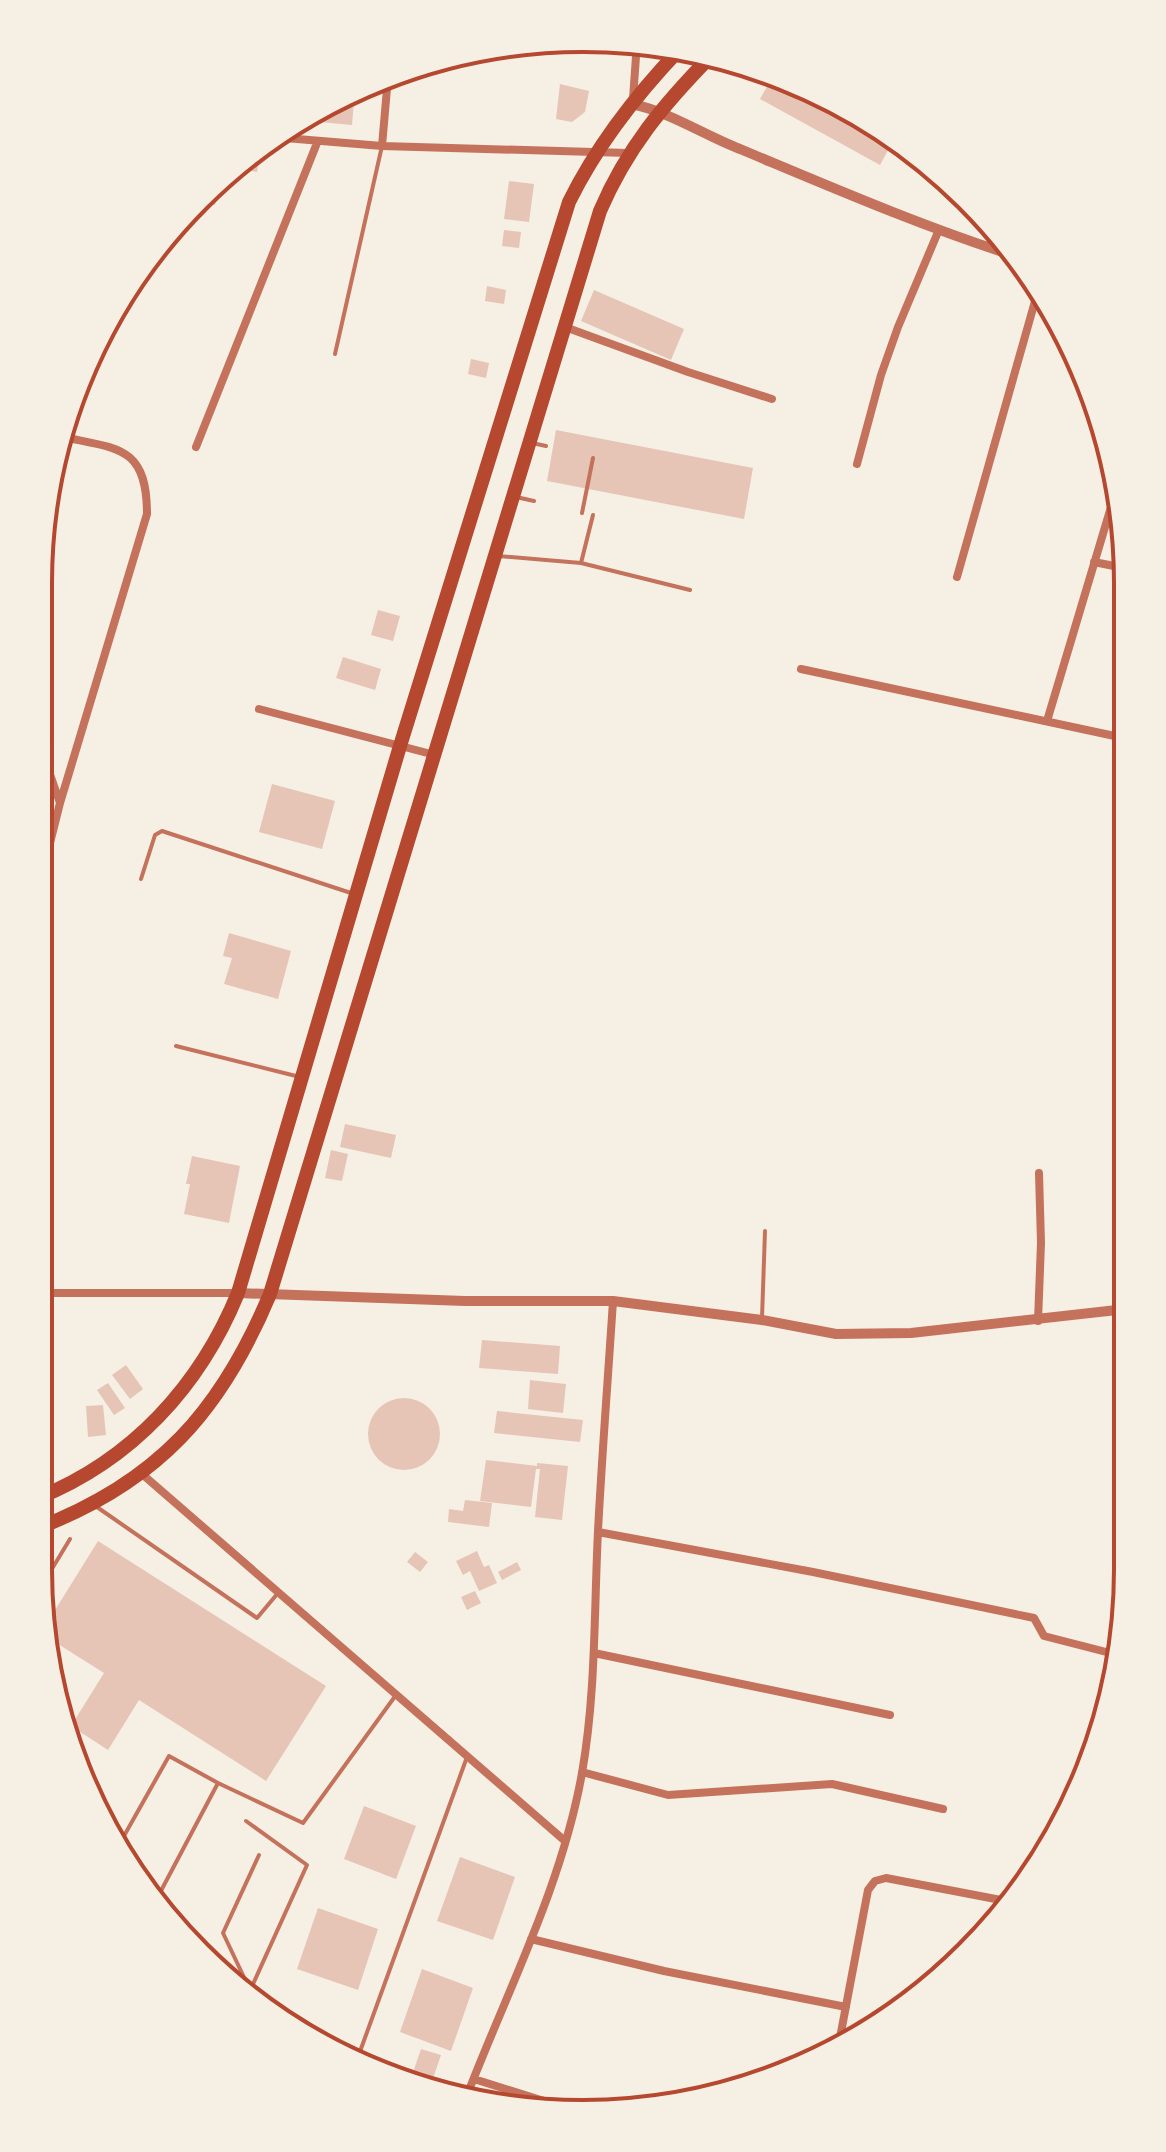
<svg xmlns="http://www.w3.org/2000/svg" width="1166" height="2152" viewBox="0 0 1166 2152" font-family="'Titillium Web',sans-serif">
  <rect width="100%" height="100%" fill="#f6efe4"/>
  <path fill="#e6c5b7" d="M564 40 598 41H606L602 53Z
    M774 74 855 111 894 139 880 165 760 99Z
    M560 84 589 91 585 112 572 122 556 119Z
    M355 89 352 125 309 121 310 114 342 94Z
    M245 156 259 158 257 172 233 168Z
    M223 177 215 205 199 200 217 182Z
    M509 181 534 184 529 222 504 219Z
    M504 230 521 232 519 248 502 246Z
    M487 286 506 290 504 304 485 301Z
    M594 290 684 329 671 360 581 321Z
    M471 359 489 363 486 378 468 374Z
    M556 430 753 468 744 519 547 481Z
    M378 610 400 616 393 641 371 635Z
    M343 657 381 669 375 690 336 678Z
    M272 784 335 801 322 849 259 832Z
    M229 933 291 951 278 999 224 984 232 958 223 956Z
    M345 1124 396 1135 391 1158 340 1147Z
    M331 1150 348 1154 342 1181 325 1178Z
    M192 1156 240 1166 229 1223 184 1214 190 1184H186Z
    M482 1340 560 1346 558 1374 479 1368Z
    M126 1365 143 1389 130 1399 112 1375Z
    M530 1380 566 1384 563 1413 528 1409Z
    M108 1383 125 1408 114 1415 97 1390Z
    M368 1434a36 36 0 1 1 72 0a36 36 0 1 1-72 0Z
    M103 1405 106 1435 88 1437 86 1406Z
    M497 1411 583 1420 580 1442 494 1433Z
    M486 1460 537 1466V1463L568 1466 562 1520 535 1517 540 1469H536L531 1507 480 1501Z
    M465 1500 492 1503 489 1527 448 1522 449 1509 463 1511Z
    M98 1541 326 1686 266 1781 139 1700 108 1750 71 1726 104 1673 50 1639 47 1623Z
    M477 1551 484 1567 489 1565 497 1583 479 1591 470 1571 463 1575 456 1561Z
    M415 1552 428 1562 420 1572 407 1562Z
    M517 1562 521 1570 502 1580 498 1572Z
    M475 1591 481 1603 467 1610 461 1597Z
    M364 1806 416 1826 396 1879 344 1859Z
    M460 1857 515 1877 493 1940 437 1921Z
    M318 1908 378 1929 358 1990 297 1969Z
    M422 1969 473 1988 451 2051 400 2032Z
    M421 2049 441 2055 429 2090 410 2081Z"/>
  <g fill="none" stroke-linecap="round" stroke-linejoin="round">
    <path stroke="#c5725c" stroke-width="4" d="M335 354 382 146
      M532 443 546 446
      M516 497 534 501
      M582 513 593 458
      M498 556 581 563 690 590
      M581 563 593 515
      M141 879 155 835 162 831 354 894
      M176 1046 300 1077
      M762 1318 765 1231
      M94 1505 257 1618 278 1593
      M41 1587 70 1539
      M57 1684 58 1685
      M218 1783 303 1823 396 1695
      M246 1821 307 1865 249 1993
      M120 1843 169 1756 218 1783 154 1904
      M250 1990 223 1933 259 1855
      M358 2057 467 1757"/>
    <path stroke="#c5725c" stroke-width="8" d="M633 99 637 42
      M273 137 382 146 628 153
      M382 146 388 77
      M565 327 688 372 772 399
      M196 447 317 143
      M857 464 881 375 898 327 938 232
      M1094 562 1124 568
      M957 577 1039 287
      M801 669 1124 738
      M259 709 435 755
      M1047 721 1117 487
      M39 743 60 803
      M39 887 60 803 147 514C147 444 116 449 59 436
      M38 1293H238
      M1038 1321 1041 1243 1039 1173
      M142 1474 565 1841
      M598 1532 813 1572 1034 1618 1044 1636 1118 1655
      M594 1653 890 1715
      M582 1772 668 1795 832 1784 943 1809
      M531 1939 664 1971 846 2007
      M839 2043 868 1890 875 1881 886 1878 1006 1901
      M474 2079 563 2107
      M466 2098C507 1991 562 1886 582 1773 596 1693 594 1611 598 1531 602 1454 608 1378 613 1301"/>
    <path stroke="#c5725c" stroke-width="10" d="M632 104C670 112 704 135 740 149 831 187 921 226 1015 256
      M238 1293 465 1301H613L762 1320 836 1334 911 1333 1126 1309"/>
    <path stroke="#b5482f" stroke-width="14" d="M38 1498C132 1460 200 1386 238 1293L400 746 569 202C597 145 636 95 680 49
      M38 1528C158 1482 221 1411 270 1294L600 211C627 148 663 105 711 56"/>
  </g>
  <path d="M0 0H1166V2152H0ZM583 52H583A531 531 0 0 1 1114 583V1569A531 531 0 0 1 583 2100H583A531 531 0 0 1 52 1569V583A531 531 0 0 1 583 52Z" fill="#f6efe4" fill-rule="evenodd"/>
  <path fill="none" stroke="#b5482f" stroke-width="4" d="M583 52H583A531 531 0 0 1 1114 583V1569A531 531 0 0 1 583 2100H583A531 531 0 0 1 52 1569V583A531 531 0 0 1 583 52Z"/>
</svg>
